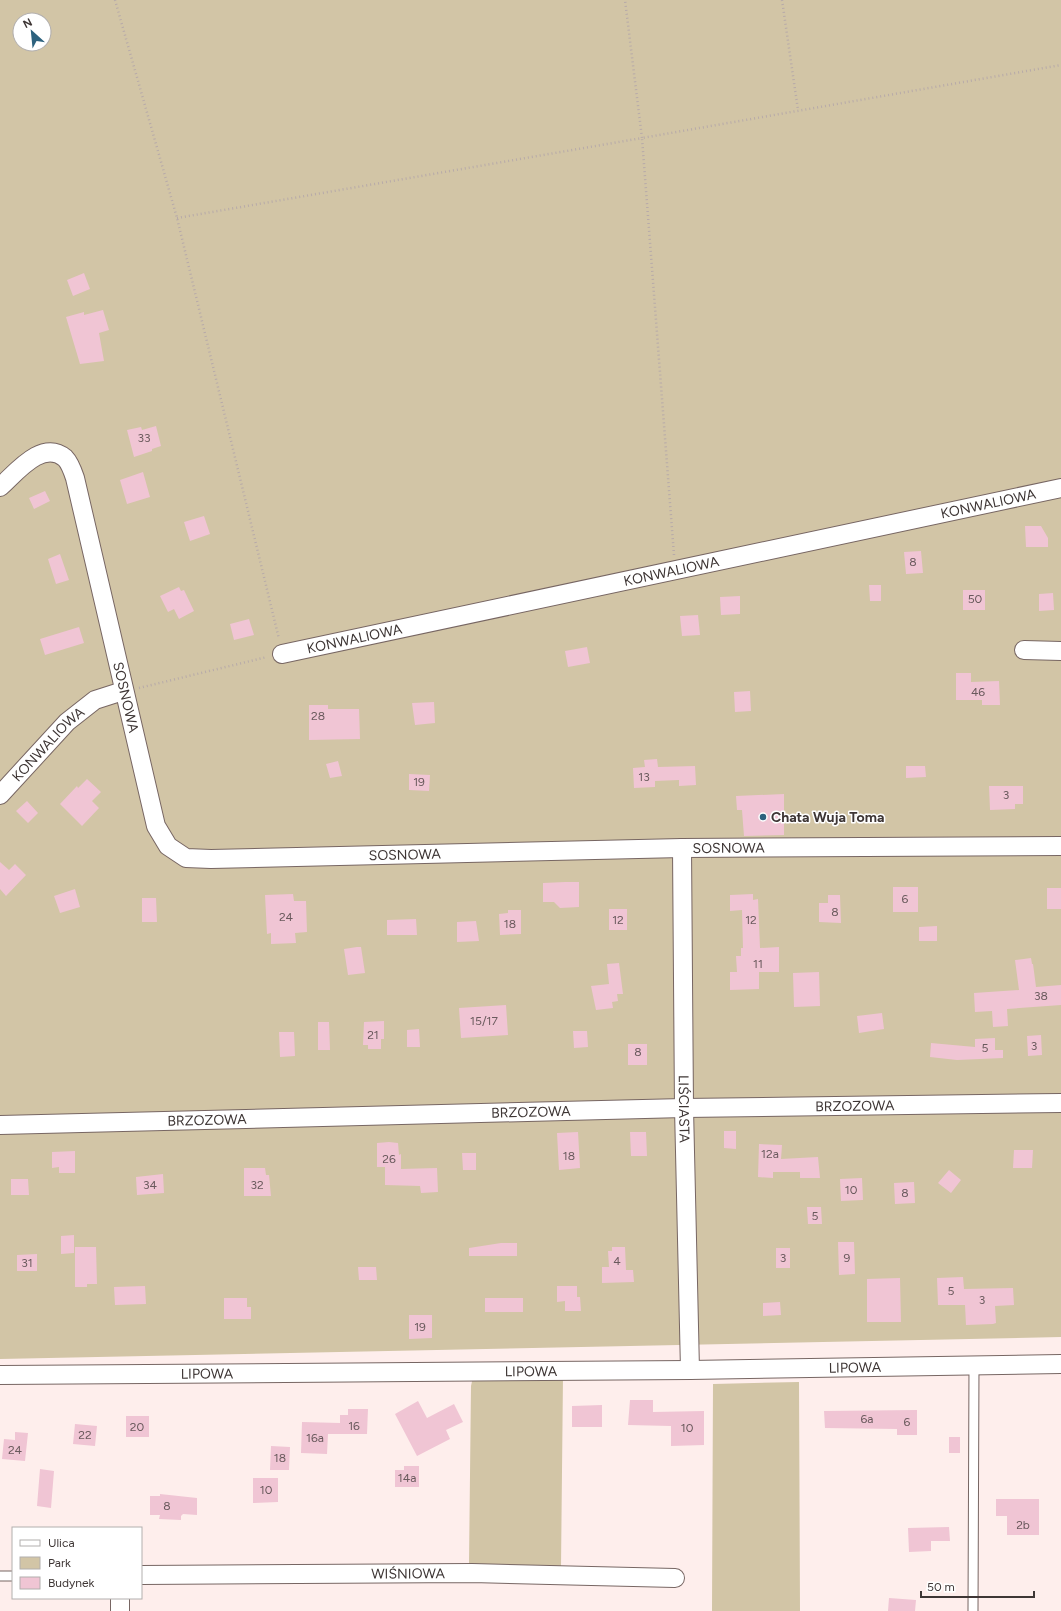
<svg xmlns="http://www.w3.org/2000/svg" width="1061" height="1611" viewBox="0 0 1061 1611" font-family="Figtree,sans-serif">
  <rect width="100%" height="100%" fill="#feeeec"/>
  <path fill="#d2c5a6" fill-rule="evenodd" d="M0 0H1061V1337L0 1359ZM20 20H44V44H20Z
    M563 1376 561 1567 469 1564 471 1386 473 1377Z
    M799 1382 800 1611H712L713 1384Z"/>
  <path fill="#f0c5d4" d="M84 273 90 289 73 296 67 280Z
    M103 310 109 330 99 333 104 361 80 364 66 317 84 312V315Z
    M156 426 161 446 152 449V451L134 457 127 430 141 427 142 430Z
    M143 472 150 497 127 504 120 480Z
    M45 491 50 501 34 509 29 498Z
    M204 516 210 534 190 541 184 522Z
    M1025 526H1041L1048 538V547H1026Z
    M921 551 923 573 906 574 904 552Z
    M60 554 69 580 56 584 48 559Z
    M869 585H881V601H870Z
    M179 587 181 591 184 590 194 611 179 619 174 609 168 612 160 596Z
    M963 590H985V610H963Z
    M1053 593 1054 610 1039 611V594Z
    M740 596V614L721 615 720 597Z
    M698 615 700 635 682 636 680 616Z
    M249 619 254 635 234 640 230 624Z
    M79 627 84 643 45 655 40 639Z
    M587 647 590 663 568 667 565 651Z
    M956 673H971V682L999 681 1000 705H982V700H956Z
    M750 691 751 711 735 712 734 692Z
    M434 702 435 723 415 725 412 703Z
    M309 705H328V709H359L360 739 309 740Z
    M657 759 658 767 695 766 696 785 679 786V780L655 781V787L634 788 633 768 645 767 644 760Z
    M338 761 342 776 330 778 326 764Z
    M906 766H925L926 777 906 778Z
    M409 774 430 775 429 791 409 790Z
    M87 779 101 792 92 801 99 808 82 826 60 804 77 786 78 788Z
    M989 786H1023V804H1015V809L990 810Z
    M784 794V835L744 836 742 810H737L736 796Z
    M27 801 38 813 28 823 16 811Z
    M0 862 9 870 15 864 26 875 6 896 0 889Z
    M565 882H579V907L560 908 554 902H543V883Z
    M893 887H918V912H893Z
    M1047 888H1061V909H1047Z
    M75 889 80 907 60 913 54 896Z
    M293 894 294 901H306L307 932 295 933 296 943 271 944V933L267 934 265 895Z
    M753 894V900L758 899 760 948 779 947V972H759V989L730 990V972H737L736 956H741V948H743L742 910 730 911V895Z
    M828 895H840L841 923 819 922V903H828Z
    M142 898H156L157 922H142Z
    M609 909H627V930H609Z
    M508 910H521V934L500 935 499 914 508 913Z
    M416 919 417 935H387V920Z
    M476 921 479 941 457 942V922Z
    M937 926V941H919V927Z
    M357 947H361L365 973 348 975 344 949Z
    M1031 958 1032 964H1033L1036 987 1061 985V1005L1007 1009 1008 1026 993 1027 992 1011 975 1012 974 993 1019 990 1015 960Z
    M619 963 623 994H617L618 1001 612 1002 613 1008 596 1010 591 986 609 984 607 964Z
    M819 972 820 1006 794 1007 793 973Z
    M506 1005 508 1035 461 1038 459 1008Z
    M882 1013 884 1029 859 1033 857 1016Z
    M384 1021V1039H381V1049H368V1045H363L364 1022Z
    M318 1022H329L330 1050H318Z
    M419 1029 420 1047H407V1030Z
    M573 1031H587L588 1047 574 1048Z
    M279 1032H294L295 1056 280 1057Z
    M1041 1035 1042 1055 1028 1056 1027 1036Z
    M995 1038V1050H1003V1058L957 1060 930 1057 931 1043 975 1047V1039Z
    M628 1044H647V1065H628Z
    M724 1131H736V1149L724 1148Z
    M578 1132 580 1168 559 1170 557 1133Z
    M630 1132H646L647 1156H631Z
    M389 1142 398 1143 399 1155 401 1154V1169L437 1168 438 1192 421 1193 420 1186 385 1185V1167H377V1143Z
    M759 1144 782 1145 781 1159 818 1157 820 1178H800V1172H773V1178L758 1177Z
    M1014 1150H1033L1032 1168H1013Z
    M75 1151V1173H59V1167L52 1168V1152Z
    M462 1153H476V1170H463Z
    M244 1168H265L266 1175H269L271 1196H244Z
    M949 1170 961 1180 951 1193 938 1183Z
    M163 1174 164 1193 137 1195 136 1177Z
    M862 1178 863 1200 841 1201 840 1179Z
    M11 1179H28L29 1195H11Z
    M914 1182 915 1203 895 1204 894 1183Z
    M807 1207H821L822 1224H808Z
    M74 1235V1253L61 1254V1236Z
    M838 1242H854L855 1274 839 1275Z
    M501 1243H517V1256H469V1248Z
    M75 1247H96L97 1284H87V1287H75Z
    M612 1247H625L626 1270H633L634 1282 602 1283V1267H609L608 1251H612Z
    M776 1248H790V1268H776Z
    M37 1254V1271H17V1255Z
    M358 1267H376L377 1280H359Z
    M963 1277 964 1289 1013 1288 1014 1305 995 1306 996 1323 993 1324 966 1325 965 1305H938L937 1278Z
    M900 1278 901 1322H867V1279Z
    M145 1286 146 1304 115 1305 114 1287Z
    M557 1286H577V1297H580L581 1311H565V1301L557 1302Z
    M224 1298H247V1307H251V1319H224Z
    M485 1298H523V1312H485Z
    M780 1302 781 1315 763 1316V1303Z
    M409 1315H432V1338L409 1339Z
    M630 1400H653V1412L704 1411V1445L671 1446V1426L628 1425Z
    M418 1401 427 1418 454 1404 463 1422 446 1430 450 1439 417 1456 395 1414Z
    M602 1405V1427H572V1406Z
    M348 1409H368L367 1434H328L327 1454 301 1453 302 1422 340 1423V1415H348Z
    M917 1410V1435H897V1429L825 1428 824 1411Z
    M126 1416H149V1437H126Z
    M75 1424 97 1426 95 1446 73 1444Z
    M15 1432 28 1433 25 1461 2 1459 4 1439 15 1440Z
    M949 1437H960V1453H949Z
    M271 1446 290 1447 289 1470H270Z
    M404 1466H419V1487H395V1470H404Z
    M40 1469 54 1471 51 1508 37 1506Z
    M253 1478H278V1502L253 1503Z
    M160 1494 197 1498V1515L183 1514 181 1516V1520L159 1519 160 1515H150V1496H160Z
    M996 1499H1039V1535H1007V1516H996Z
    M949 1527 950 1541H931V1551L909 1552 908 1528Z
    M889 1598 916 1600 915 1611H888Z"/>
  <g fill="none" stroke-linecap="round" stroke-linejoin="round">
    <defs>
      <path id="service" d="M0 1576H13
        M973 1611 974 1366"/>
      <g id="minor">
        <path id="s1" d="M0 487C16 473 42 439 65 458 70 463 73 472 75 478L156 826 168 846 186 858 211 859 682 848 1061 846"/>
        <path d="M1024 650 1061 651"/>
        <path id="s2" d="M282 654 1061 488"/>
        <path id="s3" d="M0 795 67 722 95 700 123 691"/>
        <path id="s4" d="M682 848 684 1108 690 1370"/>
        <path id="s5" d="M0 1125 684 1108 1061 1103"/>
        <path id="s6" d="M0 1375 690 1370 1061 1364"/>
        <path id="s7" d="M141 1575 472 1573 675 1578"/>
        <path d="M120 1611V1598"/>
      </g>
    </defs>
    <use href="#service" stroke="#776663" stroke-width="11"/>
    <use href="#minor" stroke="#776663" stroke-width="20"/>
    <path stroke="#b7aaa9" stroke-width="2.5" stroke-dasharray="1 3" stroke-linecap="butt" d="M115 0 177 218 279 639
      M782 0 798 110
      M177 218 642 138 625 0
      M674 555 642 138 1061 65
      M139 688 267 657"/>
    <use href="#service" stroke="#fff" stroke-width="9"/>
    <use href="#minor" stroke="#fff" stroke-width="18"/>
  </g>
  <circle fill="#2d627e" stroke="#fff" stroke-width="1.5" cx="763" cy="817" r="4"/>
  <g text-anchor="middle" stroke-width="3" stroke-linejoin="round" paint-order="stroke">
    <g font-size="12" fill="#6a5a5d">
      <text x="144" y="442">33</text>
      <text x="913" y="566">8</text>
      <text x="975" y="603">50</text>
      <text x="978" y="696">46</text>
      <text x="318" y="720">28</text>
      <text x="644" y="781">13</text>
      <text x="419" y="786">19</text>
      <text x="1006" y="799">3</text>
      <text x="905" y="903">6</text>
      <text x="835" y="916">8</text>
      <text x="286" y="921">24</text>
      <text x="618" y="924">12</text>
      <text x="751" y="924">12</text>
      <text x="510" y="928">18</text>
      <text x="758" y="968">11</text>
      <text x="1041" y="1000">38</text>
      <text x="484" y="1025">15/17</text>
      <text x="373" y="1039">21</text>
      <text x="1034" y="1050">3</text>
      <text x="985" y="1052">5</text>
      <text x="638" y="1056">8</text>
      <text x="770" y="1158">12a</text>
      <text x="569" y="1160">18</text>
      <text x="389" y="1163">26</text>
      <text x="150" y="1189">34</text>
      <text x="257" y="1189">32</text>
      <text x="851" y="1194">10</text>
      <text x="905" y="1197">8</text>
      <text x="815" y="1220">5</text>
      <text x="783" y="1262">3</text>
      <text x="847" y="1262">9</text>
      <text x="617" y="1265">4</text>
      <text x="27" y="1267">31</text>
      <text x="951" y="1295">5</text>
      <text x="982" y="1304">3</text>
      <text x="420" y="1331">19</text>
      <text x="867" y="1423">6a</text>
      <text x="907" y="1426">6</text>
      <text x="354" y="1430">16</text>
      <text x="137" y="1431">20</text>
      <text x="687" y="1432">10</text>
      <text x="85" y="1439">22</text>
      <text x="315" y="1442">16a</text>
      <text x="15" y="1454">24</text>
      <text x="280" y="1462">18</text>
      <text x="407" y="1482">14a</text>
      <text x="266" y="1494">10</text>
      <text x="167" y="1510">8</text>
      <text x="1023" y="1529">2b</text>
    </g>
    <g font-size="14" fill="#3e3635" stroke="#fff">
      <text dy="5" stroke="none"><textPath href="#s2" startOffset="722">KONWALIOWA</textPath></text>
      <text dy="5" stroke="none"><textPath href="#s2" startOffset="398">KONWALIOWA</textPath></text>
      <text dy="5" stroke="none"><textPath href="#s2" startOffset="74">KONWALIOWA</textPath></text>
      <text dy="5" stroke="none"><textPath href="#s1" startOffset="326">SOSNOWA</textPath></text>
      <text dy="5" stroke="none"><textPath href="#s3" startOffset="70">KONWALIOWA</textPath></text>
      <text dy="5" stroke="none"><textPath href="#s1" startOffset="1046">SOSNOWA</textPath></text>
      <text dy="5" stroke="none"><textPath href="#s1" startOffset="722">SOSNOWA</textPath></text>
      <text dy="5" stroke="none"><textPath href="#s5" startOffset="855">BRZOZOWA</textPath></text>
      <text dy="5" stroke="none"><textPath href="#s4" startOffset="261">LIŚCIASTA</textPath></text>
      <text dy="5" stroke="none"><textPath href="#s5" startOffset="531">BRZOZOWA</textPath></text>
      <text dy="5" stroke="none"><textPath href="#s5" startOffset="207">BRZOZOWA</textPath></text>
      <text dy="5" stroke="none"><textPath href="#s6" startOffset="855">LIPOWA</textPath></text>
      <text dy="5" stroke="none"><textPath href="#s6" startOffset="531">LIPOWA</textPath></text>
      <text dy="5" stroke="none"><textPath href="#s6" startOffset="207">LIPOWA</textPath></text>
      <text dy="5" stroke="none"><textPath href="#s7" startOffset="267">WIŚNIOWA</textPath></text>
    </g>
    <g font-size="14" font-weight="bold" fill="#3e3635" stroke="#fff" text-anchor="start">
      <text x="771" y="822">Chata Wuja Toma</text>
    </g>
  </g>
  <rect x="12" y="1527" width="130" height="72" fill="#ffffff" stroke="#b2afae"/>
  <rect x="20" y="1540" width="20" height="6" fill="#ffffff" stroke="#b2afae"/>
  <text x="48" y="1547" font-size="12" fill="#3e3635">Ulica</text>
  <rect x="20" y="1557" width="20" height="12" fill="#d2c5a6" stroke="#b2afae"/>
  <text x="48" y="1567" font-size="12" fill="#3e3635">Park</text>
  <rect x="20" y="1577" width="20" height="12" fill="#f0c5d4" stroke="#b2afae"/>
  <text x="48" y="1587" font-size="12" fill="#3e3635">Budynek</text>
  <g transform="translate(32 32) rotate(333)"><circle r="19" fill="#ffffff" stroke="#b2afae"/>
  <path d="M0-3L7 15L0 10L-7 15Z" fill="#2d627e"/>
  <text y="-6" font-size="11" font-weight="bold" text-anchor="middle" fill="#3e3635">N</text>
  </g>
  <path d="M921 1591v6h113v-6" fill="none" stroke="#3e3635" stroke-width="2"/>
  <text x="927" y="1591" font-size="12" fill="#3e3635" stroke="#ffffff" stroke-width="3" paint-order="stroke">50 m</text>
</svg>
